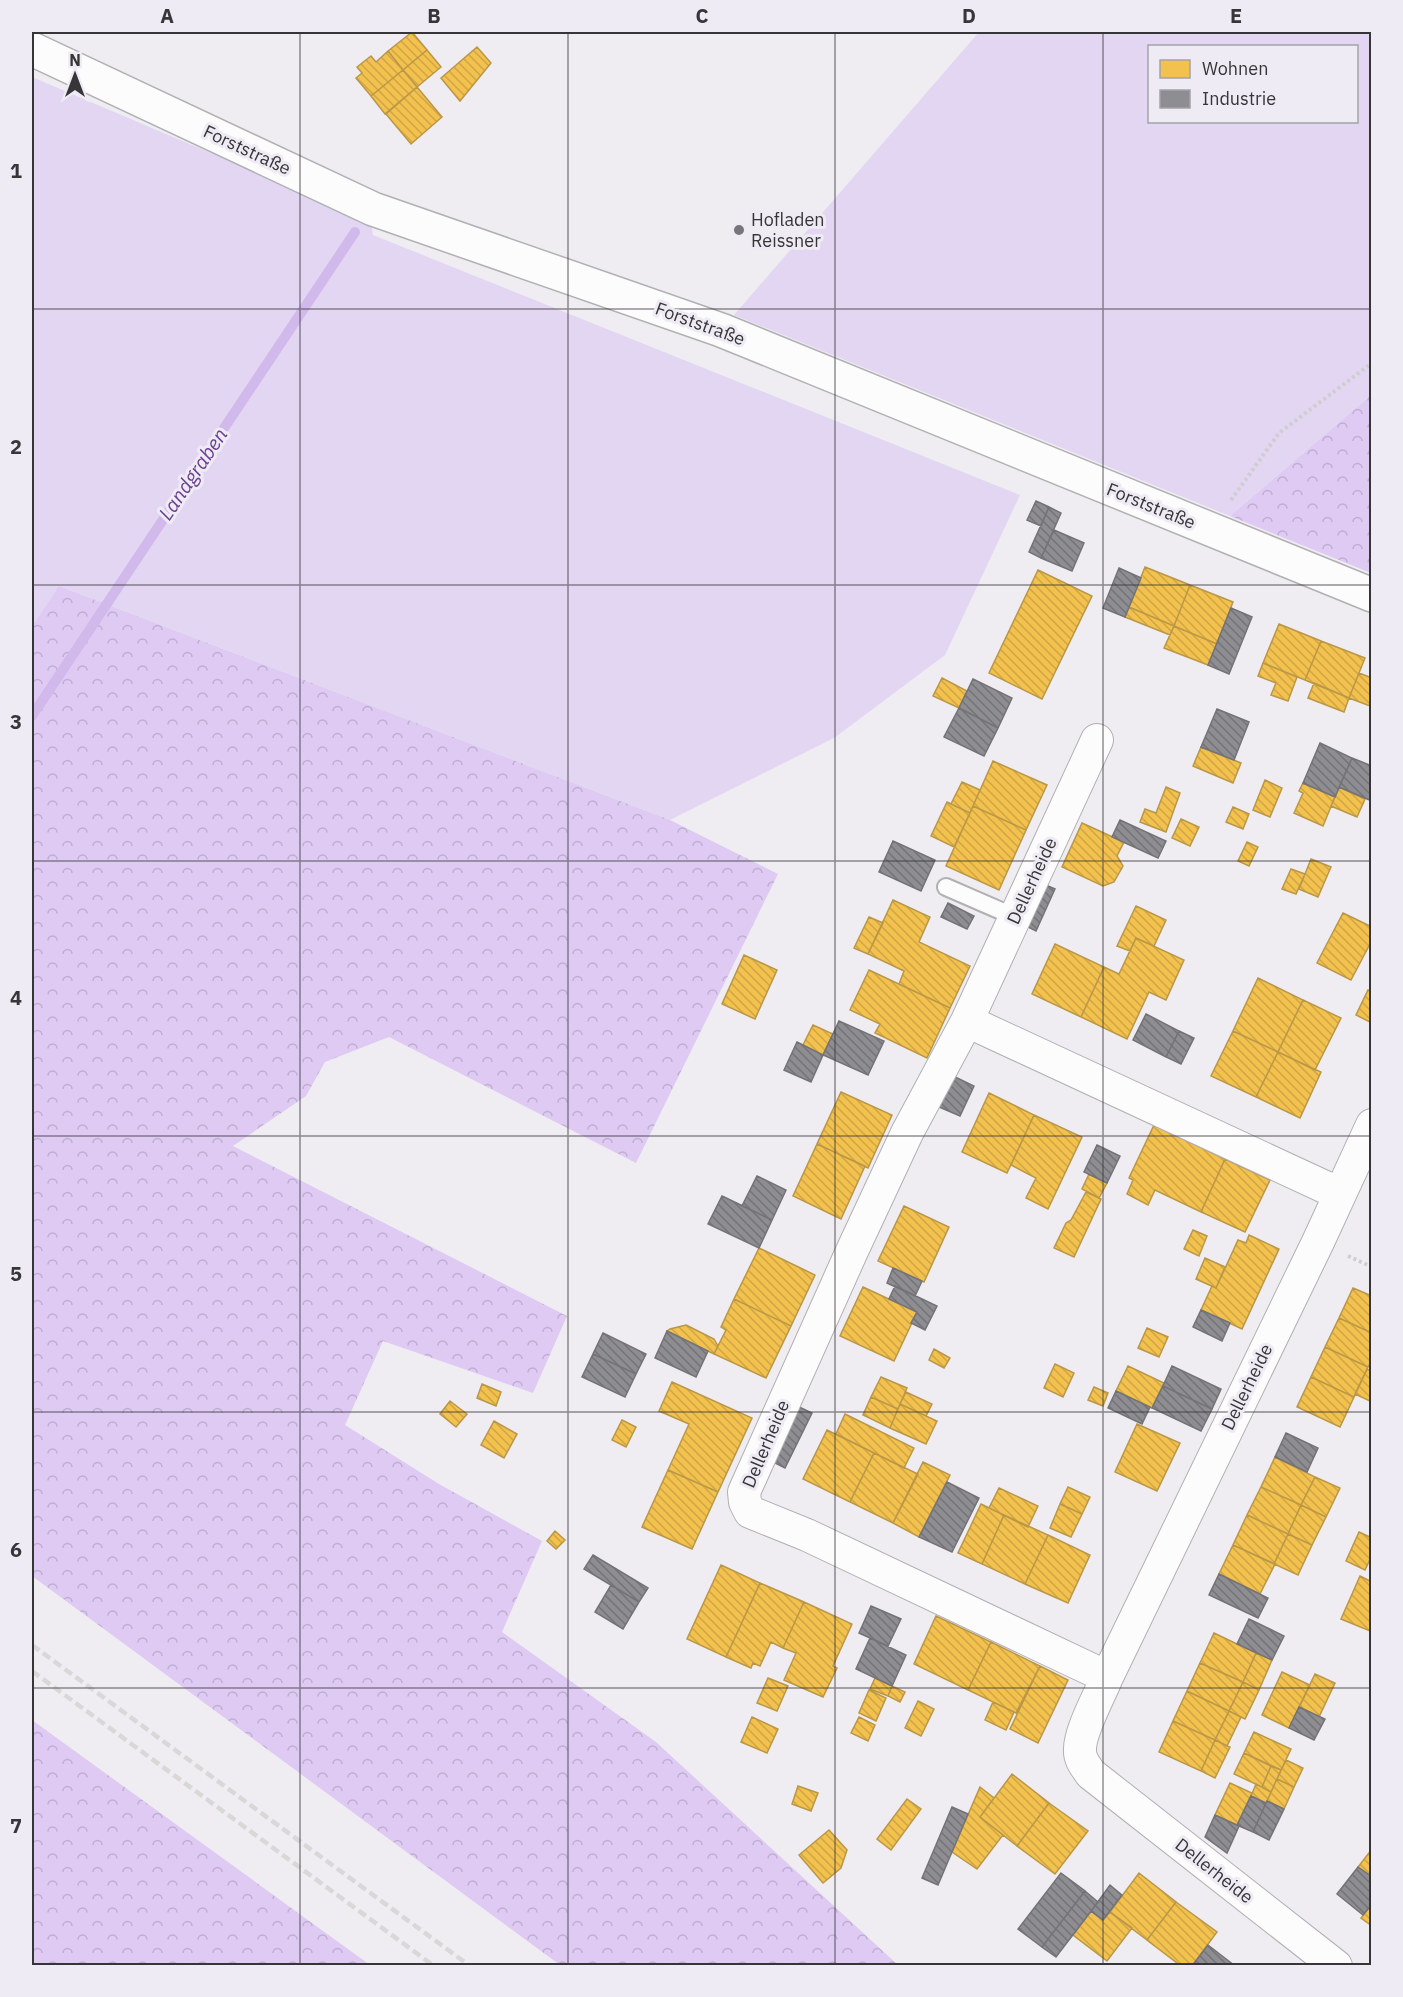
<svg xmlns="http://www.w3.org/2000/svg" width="1403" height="1997" viewBox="0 0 1403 1997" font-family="'IBM Plex Sans',sans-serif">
  <defs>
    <pattern id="forest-crowns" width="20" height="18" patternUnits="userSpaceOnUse" patternTransform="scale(1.5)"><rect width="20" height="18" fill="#decaf3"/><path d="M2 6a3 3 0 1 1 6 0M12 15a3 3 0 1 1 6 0" fill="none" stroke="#bfaed1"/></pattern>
    <pattern id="homes-back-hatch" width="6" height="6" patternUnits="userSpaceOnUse" patternTransform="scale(1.5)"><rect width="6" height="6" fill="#f2c14e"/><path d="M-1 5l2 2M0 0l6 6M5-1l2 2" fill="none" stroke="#d0a645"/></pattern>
    <pattern id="industry-back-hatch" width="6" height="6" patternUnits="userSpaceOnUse" patternTransform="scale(1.5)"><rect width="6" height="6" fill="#8d8d92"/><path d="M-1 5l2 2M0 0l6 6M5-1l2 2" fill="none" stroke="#747478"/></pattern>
  </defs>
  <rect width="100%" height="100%" fill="#efedf2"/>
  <path fill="#e3d6f2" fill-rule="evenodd" d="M979 32H1371V395L1230 516 734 315ZM1150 46H1356V122H1150Z
    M32 77 371 221 373 235 1020 495 945 655 834 738 670 820 59 586 32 626Z"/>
  <path fill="url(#forest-crowns)" d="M1371 395V573L1230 516Z
    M59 586 670 820 778 874 636 1163 389 1037 325 1062 306 1096 233 1146 567 1316 533 1393 383 1341 345 1425 439 1484 542 1541 502 1632 656 1742 898 1965H560L32 1576V626Z
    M32 1720 370 1965H32Z"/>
  <path fill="url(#homes-back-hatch)" stroke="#ba9747" stroke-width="1.5" d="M412 32 427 50 403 70 388 51Z
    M477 47 491 63 460 101 441 78Z
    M427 50 441 67 417 87 403 70Z
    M388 51 403 70 371 96 356 78 362 73 357 67 371 56 376 62Z
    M403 70 417 87 385 114 371 96Z
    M417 87 442 117 411 144 386 114Z
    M1145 567 1190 585 1174 626 1129 607Z
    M1038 570 1092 596 1042 699 989 673Z
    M1190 585 1233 602 1217 644 1174 626Z
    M1129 607 1174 626 1170 635 1125 617Z
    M1279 624 1321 641 1305 680 1263 663Z
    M1174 626 1217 644 1208 665 1164 648Z
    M1321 641 1365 658 1349 698 1305 680Z
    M1263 663 1297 677 1288 701 1271 695 1276 683 1258 676Z
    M1359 673 1372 678 1370 706 1349 698Z
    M942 678 967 691 959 708 933 696Z
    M1314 683 1349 698 1344 712 1308 698Z
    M1201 747 1241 763 1233 783 1193 766Z
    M993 761 1047 785 1026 830 973 806Z
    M1265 780 1282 788 1270 817 1253 810Z
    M962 782 980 790 970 813 951 804Z
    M1303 783 1335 797 1323 826 1294 813 1303 793 1299 791Z
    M1166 787 1180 793 1166 832 1140 822 1145 809 1156 813Z
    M1339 787 1365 799 1357 817 1331 806Z
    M947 802 970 813 954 847 931 836Z
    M973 806 1026 830 999 890 946 866Z
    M1233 807 1249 814 1243 829 1226 822Z
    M1181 819 1199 827 1190 846 1172 838Z
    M1082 823 1124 842 1117 856 1123 866 1114 882 1103 886 1062 867Z
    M1247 842 1258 847 1249 866 1238 861Z
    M1311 859 1331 867 1318 897 1299 889Z
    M1291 869 1305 874 1296 894 1282 889Z
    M893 900 930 917 919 942 970 966 950 1008 899 984 904 971 868 954Z
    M1136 906 1166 920 1154 946 1136 938 1130 951 1117 946Z
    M1343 913 1372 927V940L1351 980 1317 963Z
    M869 917 883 923 868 954 854 948Z
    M1136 938 1184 960 1166 1000 1149 992 1127 1039 1081 1017 1104 967 1119 974Z
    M1055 944 1104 967 1081 1017 1032 994Z
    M744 955 777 970 755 1019 722 1004Z
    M869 970 950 1008 927 1058 875 1033 880 1024 850 1010Z
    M1258 978 1303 1000 1278 1052 1233 1031Z
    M1368 990 1372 991V1023L1356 1015Z
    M1303 1000 1341 1018 1315 1070 1278 1052Z
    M813 1025 833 1034 823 1055 803 1045Z
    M1233 1031 1278 1052 1256 1097 1211 1076Z
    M1278 1052 1321 1072 1300 1118 1256 1097Z
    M841 1092 892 1115 868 1168 817 1144Z
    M989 1093 1034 1115 1007 1173 962 1152Z
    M1034 1115 1082 1137 1048 1209 1026 1198 1036 1178 1011 1165Z
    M1154 1125 1225 1159 1201 1212 1155 1190 1148 1205 1127 1194 1133 1180 1129 1178Z
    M817 1144 865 1166 841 1219 793 1196Z
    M1225 1159 1270 1180 1245 1232 1201 1212Z
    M1089 1174 1107 1183 1099 1198 1082 1189Z
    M1086 1192 1101 1199 1074 1257 1054 1248 1066 1223 1071 1220Z
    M904 1206 949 1227 924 1282 878 1261Z
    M1193 1230 1207 1236 1199 1256 1184 1249Z
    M1249 1235 1279 1249 1242 1329 1201 1310 1212 1286 1216 1288 1238 1240 1246 1243Z
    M759 1248 815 1275 791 1326 734 1299Z
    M1205 1258 1225 1267 1216 1288 1196 1279Z
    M863 1287 917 1312 894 1361 840 1336Z
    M1353 1288 1372 1296V1333L1339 1318Z
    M734 1299 791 1326 766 1378 714 1354 726 1330 721 1327Z
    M1339 1318 1372 1333V1360L1368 1367 1325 1347Z
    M686 1325 714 1339 718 1346 714 1354 667 1331 670 1329Z
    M1147 1328 1168 1337 1159 1357 1138 1348Z
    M1325 1347 1368 1367 1354 1397 1311 1377Z
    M934 1349 950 1358 944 1368 929 1360Z
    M1055 1364 1074 1373 1063 1397 1044 1388Z
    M1128 1366 1164 1383 1152 1408 1116 1391Z
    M1367 1369 1372 1371V1402L1355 1394Z
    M881 1377 907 1388 898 1409 871 1397Z
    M1311 1377 1354 1397 1340 1427 1297 1407Z
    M672 1382 752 1418 718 1492 668 1470 689 1424 659 1411Z
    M482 1384 501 1392 496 1406 477 1398Z
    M1094 1387 1108 1393 1103 1406 1088 1400Z
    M906 1392 932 1404 926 1416 900 1404Z
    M871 1397 898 1409 890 1428 863 1415Z
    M450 1401 467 1414 456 1427 440 1414Z
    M900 1404 937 1421 926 1444 890 1428Z
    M845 1414 914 1448 904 1468 836 1434Z
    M622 1420 636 1427 626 1447 612 1440Z
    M494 1421 517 1434 504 1458 481 1445Z
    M1137 1424 1180 1443 1157 1491 1115 1472Z
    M827 1430 874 1453 850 1502 803 1479Z
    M874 1453 918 1474 893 1523 850 1502Z
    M1275 1457 1315 1477 1301 1505 1261 1487Z
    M923 1462 950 1475 919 1537 893 1523Z
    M668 1470 718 1492 692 1549 642 1527Z
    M1315 1477 1340 1488 1326 1517 1301 1505Z
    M1068 1487 1090 1497 1082 1514 1060 1504Z
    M1261 1487 1301 1505 1288 1534 1247 1515Z
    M999 1488 1038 1506 1028 1527 989 1508Z
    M981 1504 1004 1515 982 1564 958 1553Z
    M1060 1504 1082 1514 1071 1537 1050 1528Z
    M1301 1505 1326 1517 1312 1545 1288 1534Z
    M1004 1515 1048 1535 1025 1584 982 1564Z
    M1247 1515 1288 1534 1274 1564 1233 1545Z
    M555 1531 565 1540 556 1549 547 1541Z
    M1359 1532 1372 1538V1555L1365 1570 1346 1561Z
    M1288 1534 1312 1545 1298 1575 1274 1564Z
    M1048 1535 1090 1555 1068 1603 1025 1584Z
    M1233 1545 1275 1564 1260 1594 1219 1574Z
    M721 1565 760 1583 726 1657 687 1639Z
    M1360 1576 1372 1582 1370 1631 1341 1619Z
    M760 1583 804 1602 783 1648 771 1642 760 1666 753 1663 751 1668 726 1657Z
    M804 1602 852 1624 833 1666 837 1668 823 1697 784 1680 796 1653 783 1648Z
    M936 1616 991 1642 968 1690 914 1664Z
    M1214 1633 1256 1653 1243 1682 1200 1663Z
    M991 1642 1040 1666 1016 1713 968 1690Z
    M1256 1653 1272 1660 1259 1690 1243 1682Z
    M1200 1663 1243 1682 1229 1711 1187 1691Z
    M1040 1666 1068 1680 1038 1743 1010 1729Z
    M1282 1672 1310 1685 1289 1728 1262 1715Z
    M1315 1674 1335 1683 1319 1717 1299 1707Z
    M768 1678 788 1686 777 1711 757 1703Z
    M875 1678 892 1686 888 1696 870 1689Z
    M1243 1682 1259 1690 1245 1719 1229 1711Z
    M892 1686 905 1692 900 1702 888 1696Z
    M869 1690 886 1698 876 1721 859 1713Z
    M1187 1691 1229 1711 1215 1740 1173 1721Z
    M918 1701 934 1709 921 1736 905 1728Z
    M993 1702 1014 1712 1006 1730 985 1720Z
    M1229 1711 1241 1717 1227 1746 1215 1740Z
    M752 1717 778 1729 767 1753 741 1742Z
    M859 1717 875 1725 868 1741 851 1733Z
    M1173 1721 1215 1740 1201 1771 1159 1752Z
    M1254 1732 1291 1749 1281 1770 1244 1753Z
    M1215 1740 1230 1747 1215 1778 1201 1771Z
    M1244 1753 1271 1766 1262 1787 1234 1774Z
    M1286 1760 1303 1768 1294 1787 1277 1779Z
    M1271 1766 1281 1770 1271 1792 1262 1787Z
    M1012 1774 1049 1803 1017 1846 980 1817Z
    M1277 1779 1294 1787 1284 1809 1267 1801Z
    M1230 1783 1252 1793 1237 1825 1215 1815Z
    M1256 1784 1271 1792 1266 1803 1251 1796Z
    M798 1786 818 1793 811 1811 792 1804Z
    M980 1787 994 1798 980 1817 1003 1835 977 1869 952 1852Z
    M907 1799 921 1809 891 1850 877 1839Z
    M1049 1803 1088 1831 1055 1874 1017 1846Z
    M829 1830 847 1850 841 1868 823 1883 799 1855Z
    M1372 1849V1872L1369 1875 1358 1867Z
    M1139 1873 1176 1902 1147 1940 1110 1912Z
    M1176 1902 1217 1932 1192 1966H1181L1147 1940Z
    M1372 1904V1926L1361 1918Z
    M1091 1911 1103 1920 1110 1912 1132 1928 1107 1961 1073 1935Z"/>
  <path fill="url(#industry-back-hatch)" stroke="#737377" stroke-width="1.5" d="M1036 501 1049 507 1041 526 1027 520Z
    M1049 507 1061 513 1041 558 1029 552Z
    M1054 530 1084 543 1072 571 1041 558Z
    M1119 568 1141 578 1125 617 1103 608Z
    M1231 608 1252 617 1229 674 1208 665Z
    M973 679 1012 698 998 728 959 708Z
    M959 708 998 728 984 756 944 737Z
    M1217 709 1249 722 1234 760 1201 747Z
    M1320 743 1352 758 1335 797 1303 783Z
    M1352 758 1372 766V801L1339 787Z
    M1120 820 1166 841 1158 858 1112 837Z
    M893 841 935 860 921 891 879 872Z
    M1041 883 1055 889 1036 931 1022 924Z
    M948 903 974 916 967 929 941 917Z
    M1146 1014 1179 1031 1166 1057 1133 1040Z
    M839 1021 884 1041 868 1075 823 1055Z
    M1179 1031 1194 1038 1181 1064 1166 1057Z
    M797 1042 823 1055 811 1082 784 1070Z
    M951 1075 974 1086 960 1116 937 1106Z
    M1097 1145 1120 1156 1107 1183 1084 1172Z
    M757 1176 786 1190 772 1220 742 1206Z
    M722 1196 772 1220 759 1248 708 1224Z
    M893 1268 922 1281 915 1296 887 1283Z
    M895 1286 937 1306 925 1330 911 1323 917 1312 889 1299Z
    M1201 1310 1230 1323 1222 1341 1193 1327Z
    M667 1331 708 1351 696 1377 655 1358Z
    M603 1333 646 1354 636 1374 593 1354Z
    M593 1354 636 1374 625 1397 582 1377Z
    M1172 1366 1221 1389 1212 1409 1163 1386Z
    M1163 1386 1212 1409 1201 1431 1152 1408Z
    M1116 1391 1150 1407 1142 1424 1108 1408Z
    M795 1405 812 1413 785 1468 769 1460Z
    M1286 1433 1318 1448 1307 1472 1275 1457Z
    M947 1482 979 1498 952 1552 919 1537Z
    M593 1555 648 1588 639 1602 584 1569Z
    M1219 1574 1268 1598 1258 1618 1209 1595Z
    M611 1585 639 1602 623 1629 595 1612Z
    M871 1606 901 1619 888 1646 859 1633Z
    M1249 1619 1284 1636 1272 1660 1237 1644Z
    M870 1638 906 1655 892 1686 856 1669Z
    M1299 1707 1325 1719 1314 1740 1289 1728Z
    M1251 1796 1266 1803 1253 1832 1237 1825Z
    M1267 1801 1284 1809 1269 1840 1253 1832Z
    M952 1807 968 1814 938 1885 922 1878Z
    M1215 1815 1239 1826 1227 1853 1205 1837Z
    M1358 1867 1372 1877V1904L1363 1915 1337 1894Z
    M1061 1873 1085 1891 1042 1947 1018 1929Z
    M1110 1885 1122 1895 1103 1920 1091 1911Z
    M1085 1891 1098 1902 1056 1957 1042 1947Z
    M1208 1945 1234 1965V1966H1192Z"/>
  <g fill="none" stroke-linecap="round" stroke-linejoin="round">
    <path stroke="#d2b9ec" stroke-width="10" d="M32 716 355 232"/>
    <defs>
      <path id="lane" d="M946 887 1015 917"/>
      <path id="street" d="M1097 740 967 1021 907 1133 852 1251 744 1492 745 1502 750 1512 807 1535 1107 1677
        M967 1021 1340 1194
        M1336 1966 1091 1774C1086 1767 1079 1759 1080 1749 1080 1730 1100 1695 1107 1677L1318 1242 1372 1125"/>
      <path id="secondary" d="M32 49 373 209 721 330 1372 595"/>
    </defs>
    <use href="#lane" stroke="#b1b0b3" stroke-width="20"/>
    <use href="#street" stroke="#b1b0b3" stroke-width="34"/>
    <use href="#secondary" stroke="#b1b0b3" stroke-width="36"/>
    <path stroke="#cececf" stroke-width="4" stroke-dasharray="3 3" stroke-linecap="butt" d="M1231 500 1279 433 1372 363
      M1348 1256 1372 1267"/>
    <use href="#lane" stroke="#fdfcfd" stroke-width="16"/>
    <use href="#street" stroke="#fdfcfd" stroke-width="32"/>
    <use href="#secondary" stroke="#fdfcfd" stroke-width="33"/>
    <path stroke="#d8d8d8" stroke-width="4.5" stroke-dasharray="9 4.5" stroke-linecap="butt" d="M32 1645 470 1966
      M32 1671 434 1966"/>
  </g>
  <path fill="none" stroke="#363538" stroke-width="1.5" stroke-opacity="0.55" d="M300 32V1966M568 32V1966M835 32V1966M1103 32V1966M32 309H1372M32 585H1372M32 861H1372M32 1136H1372M32 1412H1372M32 1688H1372"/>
  <circle fill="#777579" stroke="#efebf4" stroke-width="2" cx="739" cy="230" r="6"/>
  <g text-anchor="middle" stroke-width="6" stroke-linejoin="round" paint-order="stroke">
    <g font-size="18" fill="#363538" stroke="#efebf4">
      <text transform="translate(247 150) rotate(25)" y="6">Forststraße</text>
      <text transform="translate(700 324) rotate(20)" y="6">Forststraße</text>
      <text transform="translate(1151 506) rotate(22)" y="6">Forststraße</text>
      <text transform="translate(1032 881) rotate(-65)" y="6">Dellerheide</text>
      <text transform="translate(1247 1387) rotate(-64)" y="6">Dellerheide</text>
      <text transform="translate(766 1444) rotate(-67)" y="6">Dellerheide</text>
      <text transform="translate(1214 1871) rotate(38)" y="6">Dellerheide</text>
    </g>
    <g font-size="18" fill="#363538" stroke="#efebf4" text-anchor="start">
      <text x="751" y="226">Hofladen<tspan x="751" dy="21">Reissner</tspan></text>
    </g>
    <g font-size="20" font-style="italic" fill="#6c3f91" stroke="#efebf4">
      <text transform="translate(193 474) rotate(-56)" y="7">Landgraben</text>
    </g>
  </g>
  <rect width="1403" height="1997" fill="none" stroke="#efebf4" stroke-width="66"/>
  <rect x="1148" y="45" width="210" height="78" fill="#efebf4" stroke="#a5a2a9" stroke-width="1.5"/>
  <rect x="1160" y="60" width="30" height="18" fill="#f2c14e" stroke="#a5a2a9" stroke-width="1.5"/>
  <text x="1202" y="75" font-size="18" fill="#363538">Wohnen</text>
  <rect x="1160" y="90" width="30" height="18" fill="#8d8d92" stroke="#a5a2a9" stroke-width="1.5"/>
  <text x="1202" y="105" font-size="18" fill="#363538">Industrie</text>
  <g transform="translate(75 75)" stroke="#efebf4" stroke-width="4.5" paint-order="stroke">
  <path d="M0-4.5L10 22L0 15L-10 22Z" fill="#363538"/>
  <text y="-9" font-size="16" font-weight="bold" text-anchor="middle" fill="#363538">N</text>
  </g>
  <rect x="33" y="33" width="1337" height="1931" fill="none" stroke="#363538" stroke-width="2"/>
  <g font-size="20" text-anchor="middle" font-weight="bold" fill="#363538">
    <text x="167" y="23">A</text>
    <text x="434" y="23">B</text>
    <text x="702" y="23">C</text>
    <text x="969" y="23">D</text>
    <text x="1236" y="23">E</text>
    <text x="16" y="178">1</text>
    <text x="16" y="454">2</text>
    <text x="16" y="729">3</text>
    <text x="16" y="1005">4</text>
    <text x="16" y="1281">5</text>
    <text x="16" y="1557">6</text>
    <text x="16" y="1833">7</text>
  </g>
</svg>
